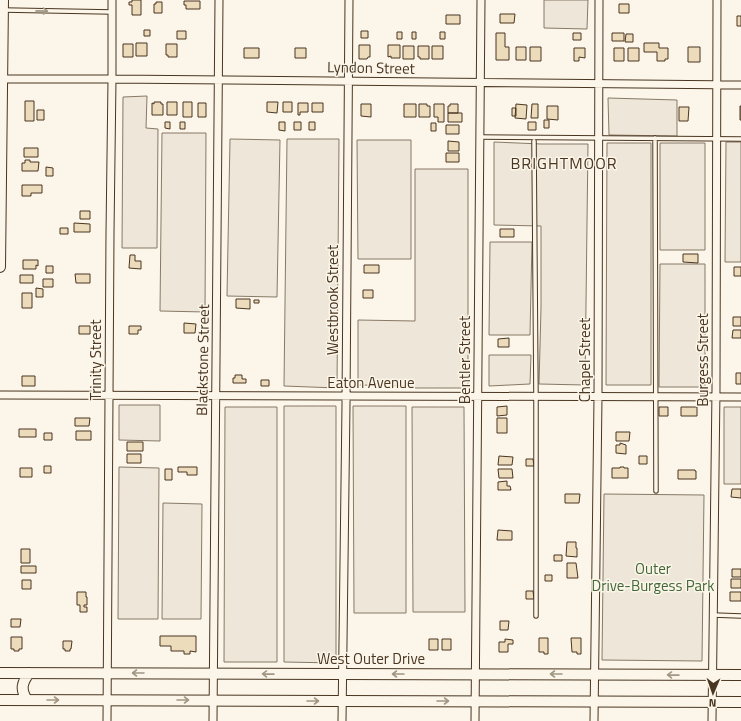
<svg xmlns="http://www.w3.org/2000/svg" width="741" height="721" viewBox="0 0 741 721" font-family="'Titillium Web',sans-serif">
  <rect width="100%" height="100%" fill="#fbf6e9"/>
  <path fill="#ede6d9" stroke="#887966" d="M544 0H588L587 29 544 28Z
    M147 96 146 128 158 129 157 248H122L123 97Z
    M608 98 677 100V136L609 135Z
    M162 133H206L205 312 160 311Z
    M230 139 280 140 277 297 227 296Z
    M287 139H339L337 388 284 386Z
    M357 140H411V259H358Z
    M494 142 541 144H588L585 385 539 384 541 308V226L494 225Z
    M726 142H741V262H725Z
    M607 143H651V385H606Z
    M660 143H705V250H660Z
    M415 169H468V388H415L414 386 358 385V320L415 321Z
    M490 242H532L530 335H489Z
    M660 264H705V387H659Z
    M489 355H531L530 384 489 386Z
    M119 405H160V441L119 440Z
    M284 406H336V663L284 662Z
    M353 406H406V613H354Z
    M225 407H277V662H224Z
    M412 407H464L465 612H413Z
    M724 407H741V484H724Z
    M119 467 159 468 158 619H118Z
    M604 494 704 495 702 661 602 660Z
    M163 503 202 504 201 619H162Z"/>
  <path fill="#ecdcbc" stroke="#4a3520" d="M132 0H141V15H132V5H129V2H132Z
    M184 1H200V9H186V5H184Z
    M156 2H162V13H154V4H156Z
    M619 4H629V13H619Z
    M500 14H515L514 23H500Z
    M446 15H460V24H446Z
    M737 16H741V26H737Z
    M144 30H150V36H144Z
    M177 31H186V39H177Z
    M361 31H368V38H361Z
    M397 32H402V39H397Z
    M412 32H416V39H412Z
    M440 32H445V39H440Z
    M496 33H505V47H509V60H496Z
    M573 33H581V40H573Z
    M612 33H624V41H612Z
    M626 34H633V42H625Z
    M136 43H147V56H136Z
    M644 43H659V48H668V59H665V61H657V52H644Z
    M123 44H133V57H123Z
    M166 44H177V57H168V55H166Z
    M359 45H370V57H368L367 59H359Z
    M388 45H400V58H391V56L388 57Z
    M403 46H414V59H403Z
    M418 46H429V59H420V57H418Z
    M432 46H443V59H432Z
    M516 47H526V60H516Z
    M530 47H541V61H530Z
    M688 47H700V62H688Z
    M244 48H259V58H244Z
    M295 48H306V58H295Z
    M574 48H585V58L579 57V61H574Z
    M614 48H624V61H614Z
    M628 48H639V61H628Z
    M25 101H34V121H25Z
    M154 102H161V104H163V115H152V103L154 104Z
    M167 102H177V115H167Z
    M183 102H192V117H183Z
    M267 102H278L277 113 267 112Z
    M283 102H292V112H283Z
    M198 103H206V117H198Z
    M298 103H308V112H300V115H298Z
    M312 103H323V112H312Z
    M361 104H371V117L361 116Z
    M404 104H416V117H404Z
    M419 104H427V106H430V117H419Z
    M434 104H444V122H438V117H434Z
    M450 104H458V113H448V106H450Z
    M516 104 527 105 526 119 515 118Z
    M532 104H538V118H531Z
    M547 106H558V120L547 119Z
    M740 106H741V120H740Z
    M679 107H689L688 121H679Z
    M512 108H516V116H512Z
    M37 110H44V120H37Z
    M448 113H462V122H448Z
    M544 120H549V128H544Z
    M165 122H170V129L165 128Z
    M180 122H185V129H180Z
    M279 122H285V131L279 130Z
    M294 122H301V130H294Z
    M309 122H315V130H309Z
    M528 122H536V130H528Z
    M431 123H436V131H431Z
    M446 125H459V134H446Z
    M448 141 459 142V151H448Z
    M24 148H38V157H24Z
    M446 153H459V162H446Z
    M25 160H30V162H39L38 171H22V163H25Z
    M46 167 53 168V176H46Z
    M22 185H42V193H31V196H22Z
    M80 211H90V219H80Z
    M74 223 90 224V232H74Z
    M60 228H68V234H60Z
    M500 229H514V237H500Z
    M683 254H698V263L683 262Z
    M130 255H135V261H141V269L129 268Z
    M23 260H38V266L36 265V269H23Z
    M364 265H379V273H364Z
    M46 266H53V273H46Z
    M734 267H741V276H734Z
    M75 274H90V283H76Z
    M20 275H33V283H20Z
    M43 279H53V287H43Z
    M36 288 43 289V297H36Z
    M363 290H373V298H363Z
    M22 293H32V308H22Z
    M236 299H250V309L236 308Z
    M254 300H259V303H254Z
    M733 317H741V326H733Z
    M184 323 196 324 195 333H184Z
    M79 326H90V334H79Z
    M129 326H141V330H138V334H129Z
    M733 330H741V338H732Z
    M509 338V347H498V339Z
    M736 373H741V384H736Z
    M235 375H242V379H246V383H233V378H235Z
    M22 376H35V386H22Z
    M261 380H269V386H261Z
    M507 406V415L497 416V407Z
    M659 407H668V416H659Z
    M681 407H697V416H681Z
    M75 418H90L89 426H75Z
    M497 418H507V433H497Z
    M19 429H36V437H19Z
    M76 431H91V440H76Z
    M616 432H630L629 441H616Z
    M44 433H52V440H44Z
    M127 442H143V451H127Z
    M620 443 626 445V454L616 453V445H620Z
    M127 454H141V463H127Z
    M499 456 513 457 512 465H498Z
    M639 456H647V464H639Z
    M526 459H533L534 466H526Z
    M44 466H51V473H44Z
    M178 467H197V475H187V472H178Z
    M620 467H624V468H628V478H612V468H620Z
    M20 468H32V477H20Z
    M165 469H172V480H165Z
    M498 469H512L513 478H499Z
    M678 470H695V471H696V479H678Z
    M507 481V486H510L511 490H498V482Z
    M732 489H741V498L731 497Z
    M565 494H580L579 503H565Z
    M498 530 512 531V540H497Z
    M567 542H576V548H577V557L566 556Z
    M21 549H30V563H21Z
    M554 555H562V561H554Z
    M567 563H576L578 578H567Z
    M21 566H36V573H21Z
    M732 569H741V577H732Z
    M545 575H552V581H545Z
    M731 579H741V588H731Z
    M22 580H31V589H22Z
    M526 591H533L534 599H526Z
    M77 592H86V597H87V605H84V607H87V612H80V605H77Z
    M730 592H741V601H730Z
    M11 619H21L20 627H11Z
    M500 621H509L508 630H500Z
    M160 636H196V652L190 651V654H184V651H171V646H160Z
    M11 637H22V649H19V651H14V649H11Z
    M539 638H548V654H544V652H539Z
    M571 638H581V654H577V652H572Z
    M429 639H438V650H429Z
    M442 639H451V650H442Z
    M505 639 513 640V644H508V652H499V642H505Z
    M63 641H72L71 649H70V651H65V649H63Z"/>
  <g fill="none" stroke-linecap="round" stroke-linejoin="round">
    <defs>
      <path id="lane" d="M4 10 112 12
        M480 137 741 139
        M655 138 656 491
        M534 141 536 397V616
        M713 615 741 616"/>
      <path id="street" d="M0 79H112L741 85
        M0 395 741 397
        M107 721 109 396 110 233 112 79V0
        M213 721 219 0
        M342 721 346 404 349 0
        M475 721 481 0
        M594 721 598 397 599 0
        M712 721 716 389 717 0"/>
      <path id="secondary" d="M0 267 3 0
        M0 673 741 675
        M0 700 741 702
        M27 700C20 689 22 683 29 673"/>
    </defs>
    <use href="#lane" stroke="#4a3520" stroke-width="5.5"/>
    <use href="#street" stroke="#4a3520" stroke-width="9"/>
    <use href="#secondary" stroke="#4a3520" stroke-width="12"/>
    <use href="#lane" stroke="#fbf6e9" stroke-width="3.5"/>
    <use href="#street" stroke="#fbf6e9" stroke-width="7"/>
    <use href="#secondary" stroke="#fbf6e9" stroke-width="10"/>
  </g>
  <defs><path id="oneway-shaft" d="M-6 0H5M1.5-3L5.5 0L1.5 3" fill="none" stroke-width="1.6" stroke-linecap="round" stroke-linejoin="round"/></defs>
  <g stroke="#a29684">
    <use href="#oneway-shaft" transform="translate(42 11) rotate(1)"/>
    <use href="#oneway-shaft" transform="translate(138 673) rotate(-180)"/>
    <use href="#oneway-shaft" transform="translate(268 674) rotate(-179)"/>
    <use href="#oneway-shaft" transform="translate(398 674) rotate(180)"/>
    <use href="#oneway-shaft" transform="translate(556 674) rotate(-180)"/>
    <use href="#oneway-shaft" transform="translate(673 675) rotate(-179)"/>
    <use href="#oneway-shaft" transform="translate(53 700)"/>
    <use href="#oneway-shaft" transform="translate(183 700)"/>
    <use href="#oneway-shaft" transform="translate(313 701)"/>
    <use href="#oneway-shaft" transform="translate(443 701)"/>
  </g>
  <g text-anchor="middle" stroke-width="3" stroke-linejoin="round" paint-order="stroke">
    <g font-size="15" fill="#4a3520" stroke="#fbf6e9">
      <text transform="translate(371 68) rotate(1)" y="5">Lyndon Street</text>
      <text transform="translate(333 300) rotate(-90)" y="5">Westbrook Street</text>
      <text transform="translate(96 360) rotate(-90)" y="5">Trinity Street</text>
      <text transform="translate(203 360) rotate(-89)" y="5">Blackstone Street</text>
      <text transform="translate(465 360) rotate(-90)" y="5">Bentler Street</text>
      <text transform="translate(585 360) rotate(-90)" y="5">Chapel Street</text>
      <text transform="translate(703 360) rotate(-90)" y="5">Burgess Street</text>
      <text x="371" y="388">Eaton Avenue</text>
      <text x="371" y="664">West Outer Drive</text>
    </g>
    <g font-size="15" fill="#436837" stroke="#fbf6e9">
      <text x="653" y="574">Outer<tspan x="653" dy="17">Drive-Burgess Park</tspan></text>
    </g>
    <g font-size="16" letter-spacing="1" fill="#4a3520" stroke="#fbf6e9">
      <text x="564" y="169">BRIGHTMOOR</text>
    </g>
  </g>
  <g transform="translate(713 693) rotate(182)" stroke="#fbf6e9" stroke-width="3" paint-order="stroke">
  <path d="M0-3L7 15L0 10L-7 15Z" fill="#4a3520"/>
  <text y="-6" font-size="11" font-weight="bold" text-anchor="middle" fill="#4a3520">N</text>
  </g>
</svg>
